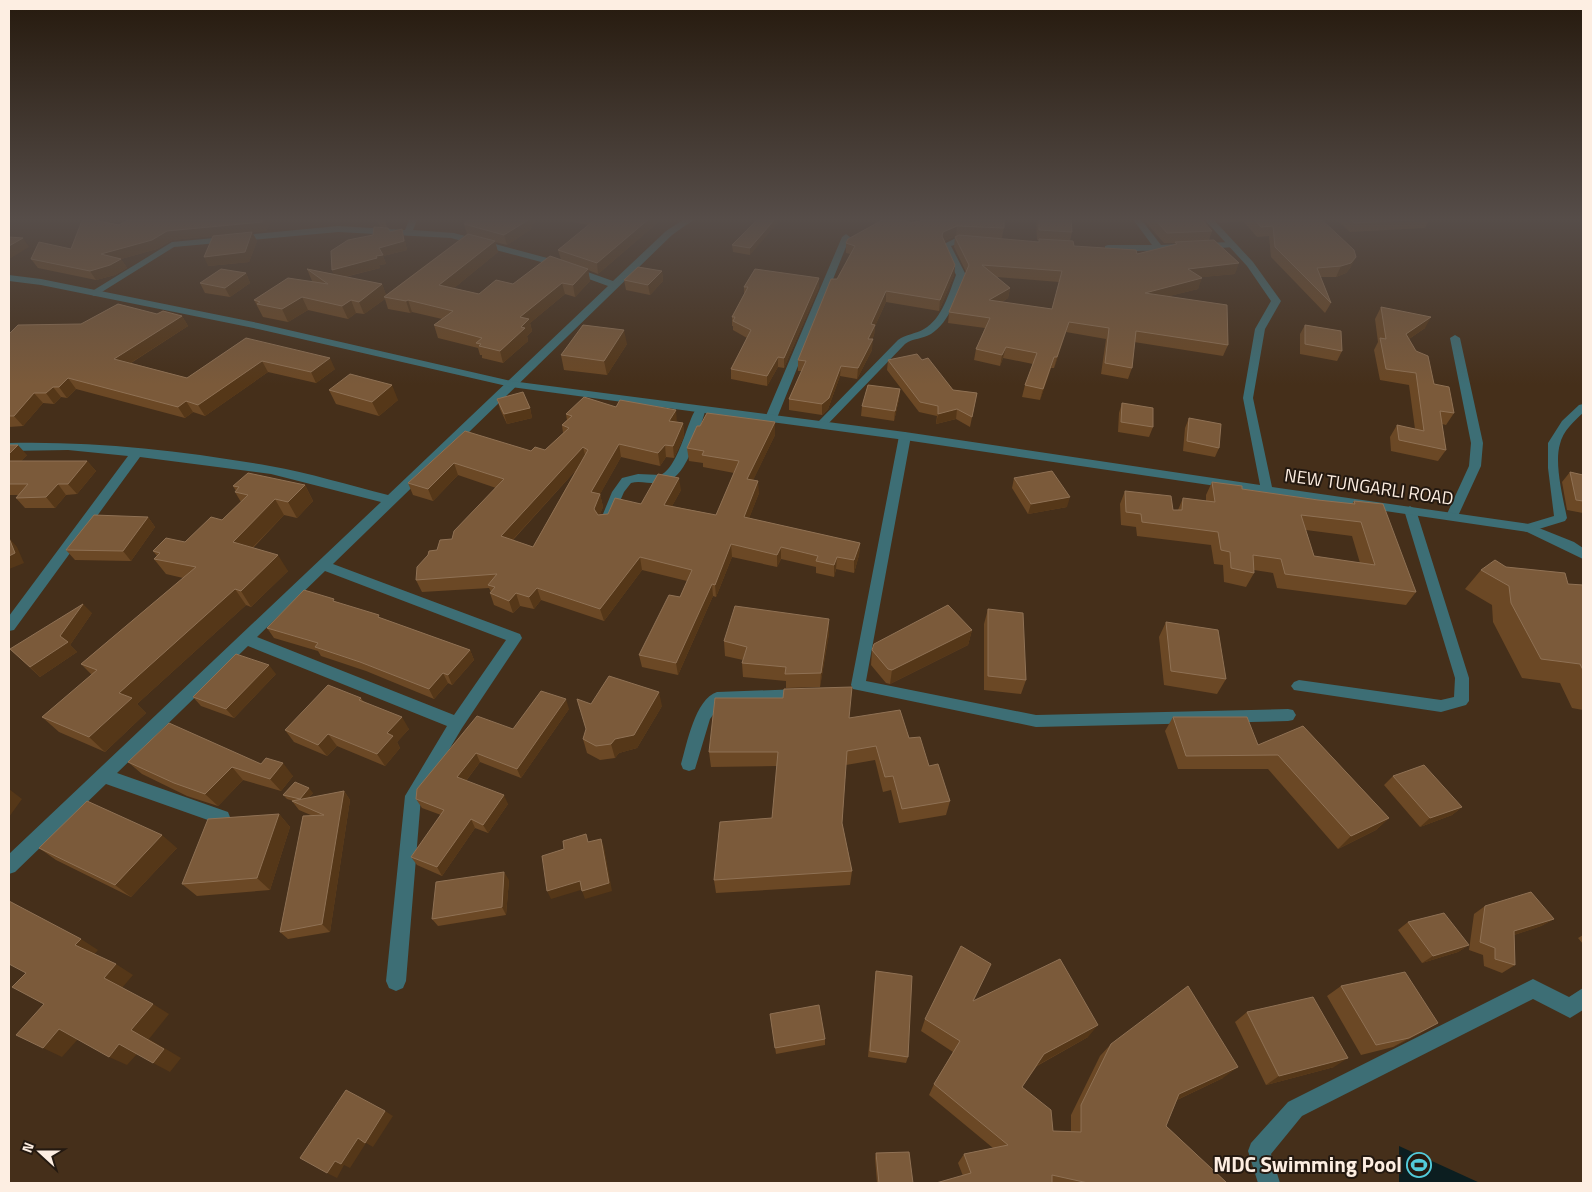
<svg xmlns="http://www.w3.org/2000/svg" width="1592" height="1192" viewBox="0 0 1592 1192" font-family="'Titillium Web',sans-serif">
  <rect width="100%" height="100%" fill="#452f1a"/>
  <path fill="#0c1e20" d="M1399 1146 1480 1183H1399Z"/>
  <g fill="none" stroke-linecap="round" stroke-linejoin="round">
    <path fill="#3d6e75" fill-rule="evenodd" d="M410 218H418L413 230 454 233 551 259 613 281 666 231 686 218H696L672 235 333 564 520 634 522 638 462 728 421 797 406 981 403 988 396 991 389 988 386 981 405 796 447 726 248 646 117 773 228 812 230 817 228 822 222 825 106 784 15 872 9 874V854L381 502 271 474 140 457 14 630 9 631V616L128 456 68 450 9 451V443C96 441 184 451 270 466 309 473 349 485 388 495L608 286 545 263 451 238 338 232 174 247 97 295 94 296 89 293 172 242 338 226 405 230ZM325 571 506 640 454 715 257 637Z
      M1132 218H1140L1161 245 1181 244 1185 247C1180 251 1115 252 1105 250V246L1108 245H1152Z
      M846 234 850 237 777 418 775 420H767L765 418 842 237Z
      M956 238 971 239 975 242C969 247 959 243 951 246L966 275C958 294 950 322 931 334 923 339 913 338 905 344L825 427H817L815 425 817 423 898 340C906 334 916 334 924 329 942 319 949 293 956 275L942 245Z
      M1232 242 1236 245 1235 247 1203 249 1199 246 1203 243Z
      M1455 335 1460 338 1483 443 1481 466 1458 516 1452 520 1446 516 1469 466 1471 443 1450 338Z
      M1583 404V413C1574 421 1563 431 1560 444 1554 463 1563 498 1567 518L1565 521 1529 532 1524 531 1523 528 1524 525 1554 516 1548 468V443L1562 421 1579 405Z
      M700 406 706 409C699 429 688 476 666 482 654 486 642 480 631 483L624 492 613 517H605L603 514 612 492 622 478 638 474 661 475C682 464 689 408 700 406Z
      M905 432 911 436 866 681 1036 715 1288 709 1293 710 1296 715 1293 720 1288 721 1036 727 853 689 851 685 899 436Z
      M1410 506 1416 510 1469 678V701L1466 705 1441 712 1294 690 1291 686 1294 682 1299 680 1441 700 1454 697 1455 678 1404 510Z
      M801 689 806 691 809 695 806 699 801 701 721 704 710 719 695 769 689 771 683 769 681 764C687 744 695 699 717 692Z
      M1533 979 1569 997 1583 988V1010L1570 1018 1533 999 1302 1116 1271 1154 1280 1183H1258L1248 1151 1251 1143 1288 1102Z"/>
    <path fill="#3d6e75" fill-rule="evenodd" d="M1203 218H1212L1253 262 1281 301 1265 329 1253 398 1272 487 1529 524 1574 542 1583 548V559L1527 532 905 440 511 387 258 329 41 285 9 281V275L41 279 258 323 511 381 905 432 1260 485 1243 398 1255 329 1271 301 1247 266Z"/>
  </g>
  <path fill="#6b4825" fill-rule="evenodd" d="M80 218H90L89 219 119 225 132 218H273L266 231 252 232 257 241 249 262 208 266 213 236 172 240 157 249 121 259 127 268 115 275 96 280 38 268 31 259 71 249 83 218Z
    M376 218H394L385 219 387 227H380Z
    M469 218H537L530 230 507 245 495 242 498 252 454 288 479 294 513 284 561 260 558 250 589 225 550 218H663L598 274 588 270 590 281 575 297 565 294 530 323 532 331 527 336 528 341 503 363 482 358V355H480L478 348 438 338 434 325 442 319 412 312 410 313 388 309 385 299 364 314 356 313 348 319 308 310 288 322 263 317 254 300 313 282 312 281 307 269 334 274 332 270 390 232 402 229 407 250 383 256 386 264 379 265 380 268 345 277 382 284 386 295 467 234 464 224Z
    M759 218 750 255 733 252 732 245Z
    M929 218H1071L1072 232 1070 241 1074 246 1137 254 1174 245 1175 243H1164L1142 218H1208L1205 224 1212 231 1209 240 1235 274 1201 277 1198 289 1169 296 1228 345 1223 356 1134 342 1132 368 1128 379 1101 374 1106 339 1066 332 1054 368H1051L1040 400 1022 397 1025 385 1033 364 1003 358 1000 366 974 360 976 349 985 328 948 323 949 312 966 272 954 247 955 237 956 236 944 241 955 265 954 275 939 311 886 302 875 326 874 335 872 339V350L857 379 840 376 828 409 822 415 789 410V399L802 371H798V360L850 254 846 253V243L911 223 929 219ZM1004 218 1036 220 1037 240H1039V242L988 238H1002L1004 228ZM997 277 1059 282 1052 309 1002 302 1008 298 1010 288Z
    M1214 218H1320L1351 267 1346 273 1336 277H1321L1331 303 1325 313 1271 257 1269 236 1257 237 1243 221 1219 223Z
    M1334 218H1428L1430 219 1425 228 1350 232Z
    M662 271 663 281 650 295 626 290 624 280Z
    M246 273 250 283 230 297 205 293 200 283Z
    M744 287H819L784 368 778 367 767 386 731 379V369L747 338 733 330V326H732V317L744 294Z
    M1381 307 1425 328 1409 339 1434 384 1454 413 1446 425 1442 424 1446 450 1438 461 1391 451 1390 437 1397 425 1415 429 1409 385 1380 380 1374 350 1378 342 1375 319Z
    M157 314 182 316 188 326 131 363 187 378 246 338 335 369 316 383 268 372 205 416 193 412 185 418 76 389 67 398 61 397 54 404 43 403 23 426 9 427V334Z
    M1305 325 1342 351 1337 361 1300 354V334Z
    M627 344 607 375 564 370 561 355Z
    M888 360H922L953 390 977 393 970 427 956 419 936 424 937 416 919 412 887 370Z
    M900 389 899 399 894 421 861 416 862 406Z
    M329 390 398 400 379 416 336 404Z
    M497 399 530 408 532 418 507 424 500 409Z
    M1122 403 1153 427 1149 437 1118 432 1119 413Z
    M616 407 683 423 684 436 674 458 666 457 660 466 621 457 600 494 603 507 600 514H608L681 490 672 506 716 515 734 473 703 467V463L689 461 687 448 700 426 775 422V435L753 480 759 493 749 518 860 543 859 555 854 573 836 569 834 577 816 573V567L781 559 777 567 732 557 716 597 713 596 678 675 642 667 639 655 680 597 687 581 642 570 604 621 541 600 534 609 520 606 513 613 494 605 490 593 491 592 489 588 422 592 416 580 437 550 452 539 496 488 458 475 433 501 413 495 408 483 465 431 531 451 545 450 563 433 562 425 567 420 566 414ZM576 470 533 547 513 540Z
    M1189 418 1219 448 1215 457 1183 451 1185 428Z
    M9 454 27 455 21 461H87L96 471 77 494 66 495 55 508H25L16 498 18 495H9Z
    M1570 472 1583 475V513L1567 510 1562 482Z
    M1014 478 1067 507 1028 514 1012 488Z
    M1212 482 1242 489 1318 500 1352 504 1354 501 1416 592 1406 605 1277 588 1273 573 1254 570V573L1246 587 1224 582 1223 565 1214 564 1211 545 1137 536 1136 527 1121 525 1120 504 1125 491 1173 510H1178L1183 498 1206 501V495ZM1306 530 1352 536 1360 563 1314 556Z
    M305 485 313 501 297 518 284 515 253 548 288 571 251 607 246 605 137 704 146 713 105 752 59 732 42 717 92 675 81 664 183 578 166 574 154 559 157 556 153 551 185 542 222 520 241 502 235 492 236 491 233 486Z
    M148 517 155 527 131 561 75 560 66 550Z
    M1506 567 1568 584 1583 585V710L1572 708 1560 683 1522 678 1493 622 1492 605 1465 589 1481 570Z
    M336 602 470 650 474 660 452 685 448 683 434 699 366 671 321 656 318 651 274 638 267 628Z
    M988 609 1026 680 1021 694 984 690V624Z
    M92 613 70 645 77 652 40 677 10 649Z
    M1166 622 1226 679 1217 694 1164 685 1159 637Z
    M972 630 968 645 890 684 886 683 871 665 872 650Z
    M829 633 820 687 786 688V681L743 677 742 663 743 660 725 656 724 641Z
    M276 674 234 718 201 706 193 697Z
    M361 698 363 701 409 729 397 742 400 748 385 766 337 746 327 756 294 742 285 730Z
    M662 706 637 748 619 753 615 758 600 760 587 753 583 739 586 729Z
    M569 709 521 778 480 762 466 781 508 804 488 833 475 828 442 876 417 865 411 857 441 815 422 808 416 799 417 789 513 729Z
    M1173 717 1258 745 1303 726 1389 818 1376 830 1338 849 1268 769H1178L1165 731Z
    M849 718 909 738 929 766 950 801 946 815 899 823 891 790 883 792 875 760 846 765 842 823 852 871 850 885 716 893 714 880 772 818 777 766 711 767 709 752Z
    M128 762 261 764 293 776 281 791 243 780 218 806 187 796 142 774Z
    M1393 776 1462 807 1452 815 1420 827 1384 785Z
    M344 791 350 800 330 932 288 939 280 932 313 816 299 810 292 801H293L287 799 283 795 313 793 308 798Z
    M279 814 290 827 270 890 197 896 182 884Z
    M39 848H177L131 897 56 860Z
    M509 880 506 915 438 926 432 919Z
    M1485 906 1554 919 1541 926 1514 935 1515 965 1502 973 1484 966 1483 955 1469 950 1474 914Z
    M1408 922 1469 945 1458 952 1422 963 1398 930Z
    M1583 935V944L1578 938Z
    M876 971 908 1057 906 1063 868 1057 875 978Z
    M1341 986 1438 1023 1421 1033 1393 1047 1361 1055 1327 996Z
    M973 1001 1088 1037 1037 1066 1022 1087 1053 1131 1071 1132V1115L1100 1056 1111 1044 1223 1078 1177 1100 1166 1126 1227 1183H936L963 1176 958 1163 964 1154 993 1148 929 1095 934 1084 953 1052 921 1031 925 1019Z
    M1247 1012 1334 1067 1266 1085 1235 1022Z
    M770 1014 825 1039V1045L776 1054Z
    M876 1153 913 1183H877L875 1158Z"/>
  <path fill="#553718" d="M264 218H273L266 231 252 232 257 241 249 262 208 266 204 257 252 232 172 240 157 249 121 259 127 268 115 275 96 280 90 271 101 254 167 231Z
    M528 218H537L530 230 507 245 504 235Z
    M650 218H663L598 274 597 263Z
    M776 218H782L750 255V248Z
    M957 226 956 236 941 242 943 232Z
    M402 229 407 250 383 256 386 264 379 265 380 268 335 279 332 270 379 248Z
    M23 238 29 247 9 259V246Z
    M495 241 498 252 443 297 439 285Z
    M1356 257 1351 267 1346 273 1336 277 1341 266Z
    M1239 263 1235 274 1184 279 1188 269Z
    M955 265 954 275 939 311 940 300Z
    M588 269 590 281 575 297 573 285Z
    M662 271 663 281 650 295 648 285Z
    M246 273 250 283 230 297 225 288Z
    M819 278V287L784 368V358Z
    M1202 278 1198 289 1142 303 1145 293Z
    M562 283 565 294 530 323 532 331 527 336 528 341 503 363 500 351 520 317Z
    M382 284 387 297H384L385 299 364 314 359 302Z
    M1010 288 1008 298 987 311 989 300Z
    M886 291V302L875 326 874 335 869 346 873 339 872 350 857 379 858 368 868 339 871 324Z
    M302 297 308 310 288 322 282 309Z
    M351 300 356 313 348 319 342 306Z
    M408 300 412 312 410 313 406 301Z
    M182 316 188 326 121 369 114 359Z
    M1431 317 1425 328 1400 345 1406 334Z
    M1069 322 1066 332 1054 368 1057 357Z
    M624 330 627 344 607 375 604 361Z
    M1006 347 1003 358 1000 366 1002 355Z
    M778 357V367L767 386V376Z
    M1054 357 1051 368 1040 400 1043 389Z
    M330 358 335 369 316 383 311 372Z
    M262 361 268 372 205 416 198 405Z
    M841 366 840 376 828 409 822 415V404Z
    M68 378 76 389 67 398 59 387Z
    M392 385 398 400 379 416 372 402Z
    M53 387 61 397 54 404 46 393Z
    M900 389 899 399 894 421 895 411Z
    M34 393 43 403 23 426 14 416Z
    M186 401 193 412 185 418 178 407Z
    M530 408 532 418 507 424 504 414Z
    M957 409 956 419 936 424 938 414Z
    M676 410 677 422 669 421Z
    M775 422V435L748 491 747 479Z
    M683 423 684 436 674 458 673 446Z
    M619 444 621 457 594 505 591 492Z
    M18 445 27 455 11 472 9 470V454Z
    M665 445 666 457 660 466 658 453Z
    M583 447 586 459 505 548 501 536Z
    M87 461 96 471 77 494 68 484Z
    M454 463 458 475 433 501 428 489Z
    M679 478 681 490 666 517 664 505Z
    M758 481 759 493 745 529 744 517Z
    M58 484 66 495 55 508 46 497Z
    M305 485 313 501 297 518 288 502Z
    M600 494 603 507 597 521 594 509Z
    M1070 497 1067 507 1028 514 1031 504Z
    M275 499 284 515 243 557 233 542Z
    M148 517 155 527 131 561 123 551Z
    M9 538 17 547 24 563 9 569Z
    M860 543 859 555 854 573V560Z
    M731 544 732 557 716 597 715 585Z
    M781 547V559L777 567V555Z
    M278 555 288 571 251 607 241 591Z
    M640 557 642 570 604 621 600 609Z
    M837 557 836 569 834 577V565Z
    M712 584 713 596 678 675 676 663Z
    M537 588 541 600 534 609 529 597Z
    M235 589 246 605 137 704 146 713 105 752 89 737 119 693Z
    M516 593 520 606 513 613 509 601Z
    M83 604 92 613 70 645 77 652 40 677 30 667 60 636Z
    M829 619V633L820 687 821 673Z
    M972 630 968 645 890 684 892 670Z
    M470 650 474 660 452 685 448 675Z
    M269 665 276 674 234 718 226 709Z
    M443 673 448 683 434 699 429 689Z
    M659 692 662 706 637 748 619 753 615 758 611 744Z
    M566 699 569 709 521 778 517 769Z
    M402 717 409 729 397 742 400 748 385 766 377 754 387 733Z
    M328 734 337 746 327 756 318 745Z
    M476 753 480 762 462 786 457 777Z
    M283 763 293 776 281 791 270 779Z
    M232 767 243 780 218 806 205 794Z
    M309 788 313 793 303 803 300 799Z
    M9 789 22 799 9 817Z
    M344 791 350 800 330 932 322 924Z
    M504 795 508 804 488 833 483 825Z
    M1462 807 1452 815 1420 827 1430 818Z
    M279 814 290 827 270 890 257 878Z
    M1389 818 1376 830 1338 849 1351 836Z
    M471 819 475 828 442 876 437 867Z
    M162 835 177 848 131 897 115 885Z
    M601 839 604 847 612 891 585 899 582 891Z
    M504 872 509 880 506 915 502 907Z
    M580 881 584 889 551 899 547 891Z
    M1554 919 1541 926 1502 939 1514 931Z
    M81 939 98 950 93 956 75 945Z
    M1469 945 1458 952 1422 963 1433 956Z
    M116 964 133 975 121 989 104 978Z
    M153 1004 169 1014 149 1039 181 1058 170 1072 153 1063 131 1030Z
    M1438 1023 1421 1033 1393 1047 1409 1038Z
    M1098 1025 1088 1037 1036 1066 1044 1054Z
    M59 1029 78 1039 62 1057 43 1048Z
    M119 1044 137 1054 127 1065 109 1057Z
    M1348 1058 1334 1067 1266 1085 1279 1076Z
    M1238 1067 1223 1078 1166 1105 1179 1094Z
    M385 1111 393 1116 373 1147 366 1143 350 1168 344 1165 337 1178 327 1173 335 1161Z"/>
  <path fill="#7b5a3a" stroke="#8f7154" fill-rule="evenodd" d="M83 218 119 225 132 218H264L262 222 167 231 152 240 101 254 121 259 110 265 90 271 31 259 39 242 71 249Z
    M469 218H528V220L504 235 464 224Z
    M597 218H650L597 263 558 250Z
    M759 218H776L750 248 732 245Z
    M886 218H899L911 223 931 218H1004V228L957 226 943 232 942 236 955 265 940 300 886 291 871 324 875 325 868 339H873L858 368 841 366 829 398 822 404 789 399 806 361 798 360 831 279H837L855 246 846 243 848 239Z
    M1039 218H1071L1072 232 1039 230Z
    M1154 218H1200L1212 231 1167 233Z
    M1253 218H1320L1354 250 1356 257 1351 263 1341 266 1317 268 1331 303 1275 247 1273 226 1261 227Z
    M1349 218H1428L1430 219 1354 223Z
    M374 227 388 228 390 232 402 229 404 241 379 248 383 255 376 256 377 258 332 270 331 251 348 240 373 235Z
    M252 232 245 252 204 257 213 236Z
    M468 234 495 241 439 285 479 294 496 280 513 284 550 256 588 269 573 285 562 283 520 317 529 319 521 327 525 328 500 351 479 346 481 344 476 343 482 338 434 325 453 311 408 300 406 301 384 297Z
    M959 235 1039 242V239L1073 241 1074 246 1136 250 1137 254 1177 244 1175 242 1214 240 1239 263 1188 269 1202 278 1145 293 1227 305 1228 345 1136 331 1132 368 1105 363 1109 328 1069 322 1057 357H1054L1043 389 1025 385 1037 353 1006 347 1002 355 976 349 990 318 949 312 969 265 955 237ZM982 265 1062 271 1052 309 989 300 1010 288Z
    M9 237 23 238 9 246Z
    M638 267 662 271 648 285 624 280Z
    M221 269 246 273 225 288 200 283Z
    M307 269 382 284 359 302 351 300 342 306 302 297 282 309 257 304 260 302 254 300 288 278 328 284Z
    M755 269 819 278 784 358 778 357 767 376 731 369 751 330 733 321 735 317H732L748 287H744Z
    M118 304 157 314 163 311 182 316 114 359 187 378 246 338 330 358 311 372 262 361 198 405 186 401 178 407 68 378 59 387H53L46 393H34L14 416H9V334L18 325 81 324Z
    M1381 307 1431 317 1406 334 1416 351 1428 356 1434 384 1449 387 1454 413 1440 411 1446 450 1399 440 1397 425 1424 431 1416 373 1386 369 1380 338 1386 339Z
    M583 325 624 330 604 361 561 355Z
    M1305 325 1341 331 1342 351 1305 344Z
    M917 354 922 360 928 358 953 390 977 393 972 417 957 409 938 414V406L920 402 888 360Z
    M350 374 392 385 372 402 329 390Z
    M868 385 900 389 895 411 862 406Z
    M523 392 530 408 504 414 497 399Z
    M584 397 616 407 620 400 676 410 669 421 683 423 673 446 665 445 658 453 619 444 591 492 600 494 594 509 598 515 608 514 615 498 641 504 658 474 679 478 664 505 716 515 739 461 702 455 704 451 687 448 697 426H700L707 413 775 422 747 479 758 481 744 517 860 543 854 560 837 557 834 565 816 561 818 556 781 547 777 555 731 544 715 585 712 584 676 663 639 655 669 595 680 597 692 570 640 557 600 609 537 588 529 597 516 593 509 601 490 593 495 587 488 585 497 574 416 580 417 567 428 555 429 551 437 550 440 540 452 539 454 531 504 479 454 463 428 489 408 483 465 431 531 451 535 447 545 450 569 428 562 425 572 416 566 414ZM583 447 588 450 533 547 501 536Z
    M1122 403 1153 408V427L1121 422Z
    M1189 418 1221 424 1219 448 1187 441Z
    M9 445H18L9 454Z
    M9 461H87L68 484H58L46 497 16 498 28 484H9Z
    M1052 471 1070 497 1031 504 1014 478Z
    M1570 472 1583 475V501L1576 500Z
    M248 473 305 485 288 502 275 499 233 542 278 555 241 591 235 589 119 693 132 698 89 737 42 717 97 670 81 664 196 567 154 559 160 553 153 551 166 538 185 542 211 517 222 520 248 495 235 492 239 487 233 486Z
    M1212 482 1242 486V489L1318 500 1355 504 1354 501 1383 504 1416 592 1285 574 1281 559 1253 555 1254 573 1231 568 1230 552 1221 550 1218 532 1142 522 1141 514 1126 512 1125 491 1171 496 1173 510H1182L1183 498 1215 502ZM1301 515 1361 522 1375 565 1314 556Z
    M94 515 148 517 123 551 66 550Z
    M9 538 15 553 9 556Z
    M1495 560 1506 567 1565 573 1568 584 1583 585V670L1580 664 1541 659 1511 603 1509 586 1481 570Z
    M304 590 334 599 333 601 379 615 378 617 470 650 448 675 443 673 429 689 360 662 315 647 318 643 267 628Z
    M83 604 60 636 68 642 30 667 10 649Z
    M948 605 972 630 892 670 888 669 872 650 874 644Z
    M735 606 829 619 821 673 785 674 786 667 742 663 747 647 724 641Z
    M988 609 1023 613 1026 680 988 676Z
    M1166 622 1218 630 1226 679 1171 671Z
    M236 654 269 665 226 709 193 697Z
    M609 676 659 692 634 735 615 739 611 744 596 746 583 739 586 729 577 699 591 704Z
    M328 685 361 698 359 700 402 717 387 733 393 736 377 754 328 734 318 745 285 730Z
    M852 687 849 718 900 710 909 738 920 737 929 766 938 764 950 801 902 809 893 776 885 777 876 746 847 751 842 823 852 871 714 880 720 822 772 818 778 752H709L715 698H783L784 689Z
    M541 691 566 699 517 769 476 753 457 777 504 795 483 825 471 819 437 867 411 857 444 810 416 799 417 789 477 716 513 729Z
    M1173 717H1247L1258 745 1303 726 1389 818 1351 836 1278 755 1186 756Z
    M169 723 261 764 266 758 283 763 270 779 232 767 205 794 174 783 128 762Z
    M1424 765 1462 807 1430 818 1393 776Z
    M295 782 309 788 300 799 283 795Z
    M344 791 322 924 280 932 303 816 324 815 292 801Z
    M87 801 162 835 115 885 39 848Z
    M279 814 257 878 182 884 208 819Z
    M586 834 588 842 601 839 609 883 582 891 580 881 547 891 542 856 564 849 563 841Z
    M504 872 502 907 432 919 436 882Z
    M1531 892 1554 919 1514 931 1515 965 1495 959V948L1480 942 1485 906Z
    M9 901 81 939 75 945 116 964 104 978 153 1004 131 1030 164 1049 153 1063 119 1044 109 1057 59 1029 43 1048 16 1035 44 1004 12 987 26 973 9 964Z
    M1444 913 1469 945 1433 956 1408 922Z
    M961 946 991 964 973 1001 1060 959 1098 1025 1044 1054 1022 1087 1051 1110 1053 1131 1081 1132V1105L1111 1044 1188 986 1238 1067 1179 1094 1166 1126 1227 1183H1088L1052 1175V1183H936L971 1173 964 1154 1008 1145 934 1084 960 1041 925 1019Z
    M876 971 912 976 908 1057 870 1051Z
    M1405 972 1438 1023 1409 1038 1376 1045 1341 986Z
    M1313 997 1348 1058 1279 1076 1247 1012Z
    M819 1005 825 1039 775 1048 770 1014Z
    M346 1090 385 1111 365 1143 358 1138 341 1164 335 1161 327 1173 300 1158Z
    M909 1152 913 1183H879L876 1153Z"/>
  <linearGradient id="sky" x2="0" y2="1"><stop stop-color="#261a0e"/><stop offset="0.57" stop-color="#564d49"/><stop offset="1" stop-color="#564d49" stop-opacity="0"/></linearGradient>
  <rect width="1592" height="385" fill="url(#sky)"/>
  <defs>
    <symbol id="stadium-ring" viewBox="-11 -11 22 22"><circle r="9.5" fill="#241910" stroke="#53cbda" stroke-width="1.5"/><path d="M0-5a6.5 5 0 1 0 0 10a6.5 5 0 1 0 0-10ZM-3.5-1.8h7v3.6h-7Z" fill="#53cbda"/></symbol>
  </defs>
  <g fill-rule="evenodd">
    <use href="#stadium-ring" x="1405" y="1151" width="28" height="28"/>
  </g>
  <g text-anchor="middle" stroke-width="4" stroke-linejoin="round" paint-order="stroke">
    <g font-size="18" fill="#fdeee2" stroke="#241910">
      <text transform="translate(1369 487) rotate(8)" y="6">NEW TUNGARLI ROAD</text>
    </g>
    <g font-size="21" font-weight="bold" fill="#fdeee2" stroke="#241910" text-anchor="end">
      <text x="1402" y="1172">MDC Swimming Pool</text>
    </g>
  </g>
  <rect width="1592" height="1192" fill="none" stroke="#fdeee2" stroke-width="20"/>
  <g transform="translate(40 1152) rotate(291)" stroke="#241910" stroke-width="4" paint-order="stroke">
  <path d="M0-4L9 19L0 12L-9 19Z" fill="#fdeee2"/>
  <text y="-8" font-size="14" font-weight="bold" text-anchor="middle" fill="#fdeee2">N</text>
  </g>
</svg>
